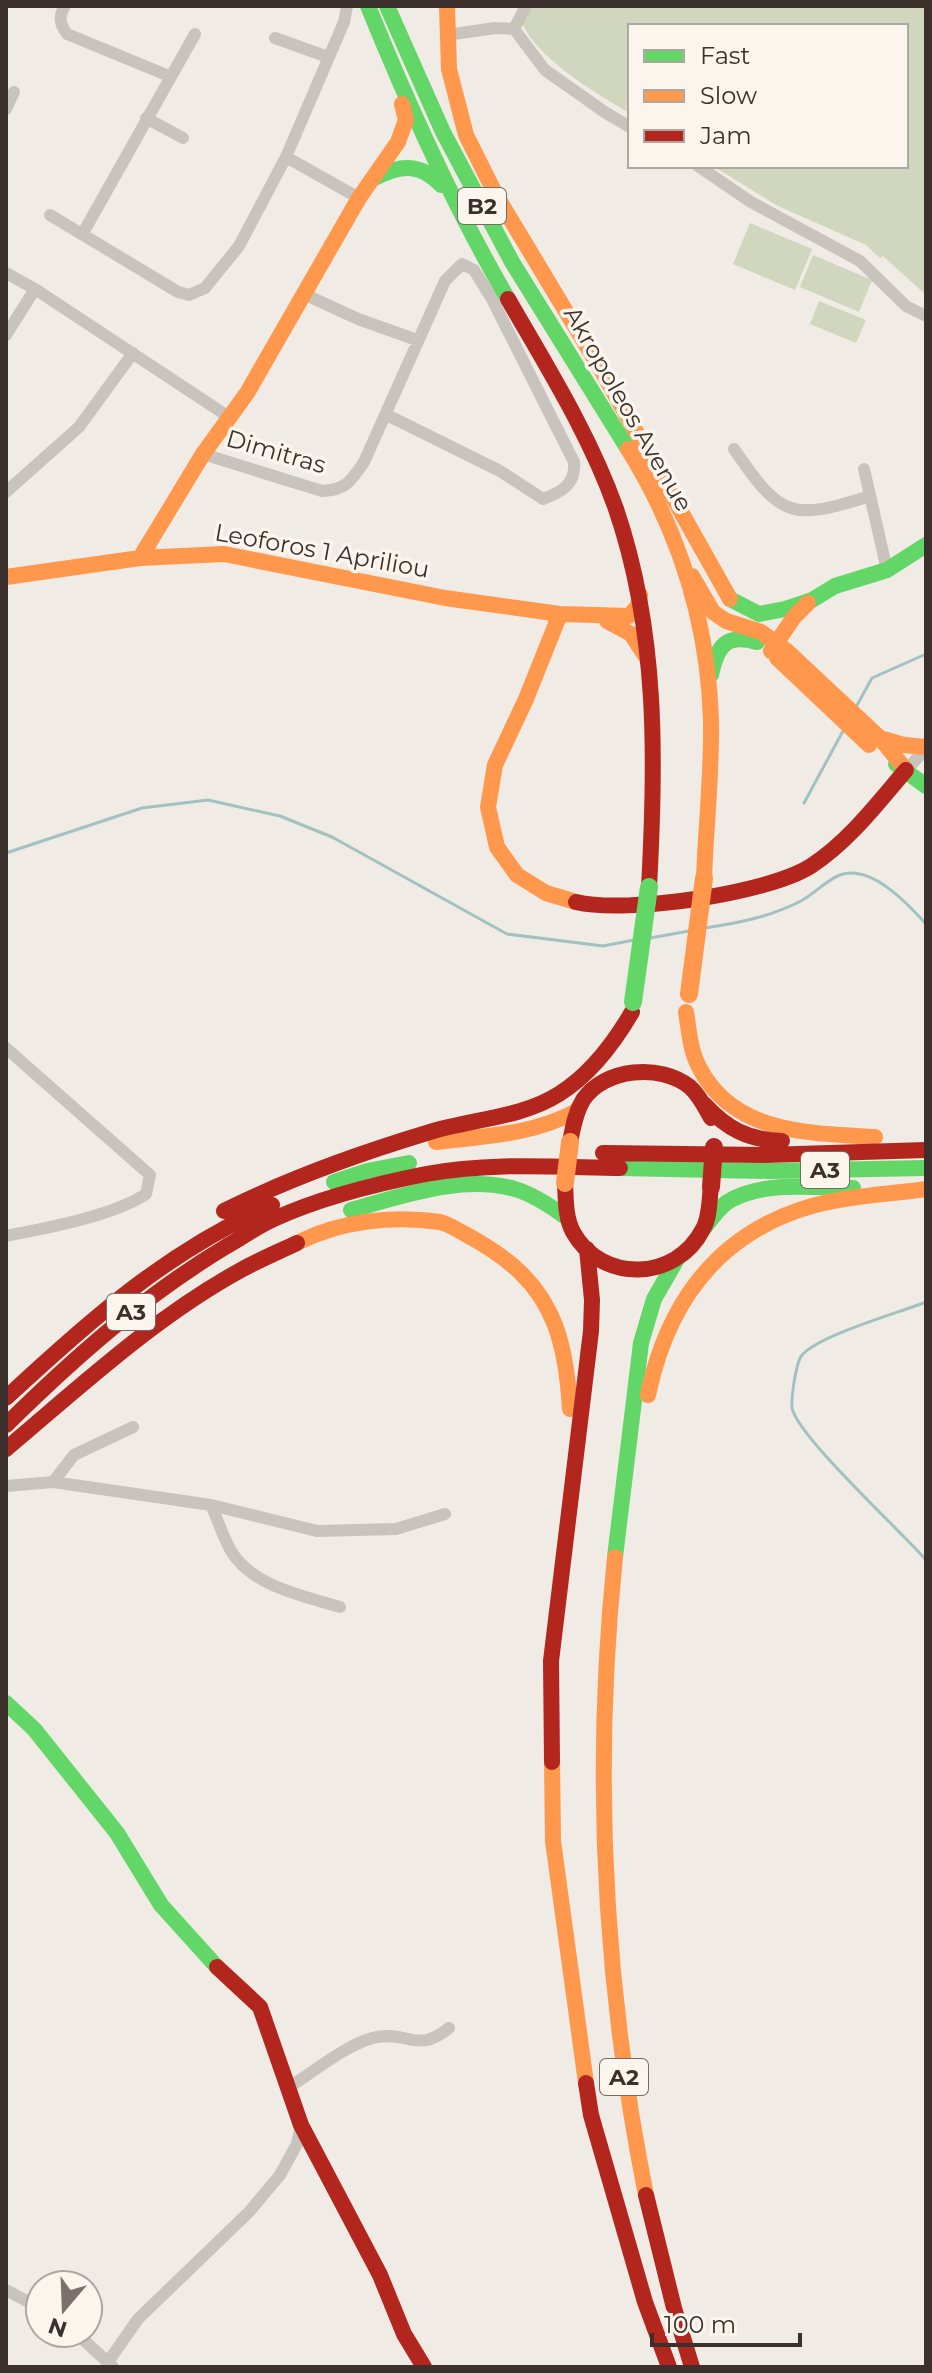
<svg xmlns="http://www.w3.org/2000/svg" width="932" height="2373" viewBox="0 0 932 2373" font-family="Montserrat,sans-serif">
  <rect width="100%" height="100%" fill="#f0ebe5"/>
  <path fill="#d1d6bf" d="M519 6H926V295L883 256 880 258 866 245 778 206 713 166H906V26H630V113C598 95 516 47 519 6Z
    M750 223 812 249 795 290 733 264Z
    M813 255 872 280 859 312 800 287Z
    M819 301 866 320 856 343 810 324Z"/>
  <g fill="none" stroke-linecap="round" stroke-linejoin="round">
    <path stroke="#a1c2c1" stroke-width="3" d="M856 707 872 678 926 654
      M804 803 843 731
      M6 853 142 808 208 800 280 816 332 837 507 934 603 946 634 940
      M705 928C738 923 769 917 799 902 813 895 825 881 840 875 871 864 908 904 926 924
      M650 938 689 931
      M926 1302C898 1313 820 1335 802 1355 796 1362 791 1398 792 1408 798 1437 901 1531 926 1560"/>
    <path stroke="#c9c3be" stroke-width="12" d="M65 6C58 17 60 24 67 34L169 76
      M514 29 545 70 606 113 630 127
      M514 29 526 6
      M447 35 495 28 514 29
      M275 38 328 57
      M6 109 14 92
      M146 118 183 138
      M286 157 359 198
      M698 166 751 202 860 261 906 306 926 316
      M50 215 178 292 189 295 205 288 239 246 286 157 344 22 347 6
      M83 233 195 34
      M6 273 35 289 229 417
      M306 295 358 319 417 340
      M6 335 35 289
      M734 449C781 518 792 521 870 496
      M203 454 322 491C346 490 351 481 364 462L445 281 462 264 474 270 492 299 574 462C576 484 562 492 543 499L500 471 387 415
      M864 469 887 570
      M6 492 79 427 133 353
      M906 770 926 749
      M6 1048 150 1175 146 1194C113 1216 46 1228 6 1236
      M53 1482 74 1455 133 1427
      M6 1486 53 1482 211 1505 317 1531 396 1529 445 1514
      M211 1505C218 1520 223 1537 231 1551 252 1586 303 1596 340 1607
      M289 2087C314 2072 349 2042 377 2037 408 2031 417 2054 449 2028
      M6 2290 40 2308
      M76 2333 113 2367
      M108 2362 138 2319 249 2212 280 2175 297 2144 301 2125"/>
    <path stroke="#63d668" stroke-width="16" d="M368 6C409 107 453 205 508 299
      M387 6 443 132 512 262 628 449
      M377 177C402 164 422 164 441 185
      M730 599 759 614 785 609 812 600 835 586 887 570 926 545
      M711 675C717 646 726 633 757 642
      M896 764 926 786
      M620 1168 770 1171 926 1168
      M334 1182 367 1171 409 1163
      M351 1210C402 1196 465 1173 518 1190 536 1196 552 1207 567 1218
      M705 1227C711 1219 718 1209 726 1203 760 1180 814 1188 853 1188
      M615 1557 641 1343 654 1299 677 1259
      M6 1703 34 1729 117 1833 161 1905 217 1967"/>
    <path stroke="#ff974d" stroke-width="16" d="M447 6 449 69 466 135 496 195 603 373 730 599
      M628 449C679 531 708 623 711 720 712 772 706 826 704 878
      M140 558 203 454 247 393 359 198 398 142 406 120 402 104
      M692 576 713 612 726 621 761 632 787 651 880 738 906 770
      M6 577 140 558 224 554 445 598 560 614 629 616 638 606 640 595
      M560 614 526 699 495 765 488 807 497 847 517 875 546 893 576 902
      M607 621 631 634 646 657
      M771 651 794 617 808 603
      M777 658 869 745
      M883 739 904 745 926 747
      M686 1012C689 1030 690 1050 699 1067 733 1134 809 1133 875 1137
      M436 1142C485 1136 532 1135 577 1111
      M297 1243C340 1221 392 1215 440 1222 449 1224 459 1231 467 1235 507 1257 538 1281 555 1325 565 1352 568 1380 570 1409
      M648 1395C666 1309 712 1240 799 1210 840 1196 884 1195 926 1189
      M615 1557C593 1769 604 1986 646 2195
      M552 1762 553 1841 586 2083"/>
    <path stroke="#b3261e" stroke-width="16" d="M508 299C547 367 590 435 616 509 658 632 656 759 649 887
      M576 902C626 914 767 894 811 866 849 841 877 804 906 770
      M704 1104C727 1129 748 1140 782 1141
      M570 1142C573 1128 575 1113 583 1100 604 1068 661 1063 690 1087 699 1095 705 1107 711 1118
      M603 1153 766 1155 926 1150
      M565 1183C566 1199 565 1217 573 1232 601 1283 676 1282 703 1229 710 1217 709 1201 711 1187
      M224 1211C290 1178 360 1153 430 1132 473 1119 521 1118 559 1094 591 1074 614 1043 632 1012
      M6 1398C89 1321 167 1251 272 1205
      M6 1425C74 1358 145 1295 227 1246 243 1237 258 1226 274 1219 322 1197 375 1184 426 1174 489 1162 555 1167 620 1168
      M6 1449C81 1386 155 1317 241 1270 259 1260 278 1252 297 1243
      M552 1762 551 1661 591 1331 592 1300 587 1249
      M217 1967 260 2007 301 2125 380 2275 404 2334 424 2367
      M586 2083 591 2115 645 2302 669 2367
      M646 2195 674 2308 692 2367"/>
    <path stroke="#63d668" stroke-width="18" d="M633 1002 649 887"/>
    <path stroke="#ff974d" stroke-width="18" d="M689 994 704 878
      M565 1183 570 1142"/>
    <path stroke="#b3261e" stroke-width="18" d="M711 1187 714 1147"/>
  </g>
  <g text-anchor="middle" stroke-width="7" stroke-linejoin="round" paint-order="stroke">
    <g fill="#fbf5ee" stroke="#756b66" stroke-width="2">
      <rect x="458" y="188" width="48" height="36" rx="6"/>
      <rect x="801" y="1152" width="48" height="36" rx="6"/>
      <rect x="107" y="1294" width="48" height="36" rx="6"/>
      <rect x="600" y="2059" width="48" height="36" rx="6"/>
    </g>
    <g font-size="22" font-weight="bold" fill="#3b302b">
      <text x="482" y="214">B2</text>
      <text x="825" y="1178">A3</text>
      <text x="131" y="1320">A3</text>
      <text x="624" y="2085">A2</text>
    </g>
    <g font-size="24" fill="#3b302b" stroke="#fbf5ee">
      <text transform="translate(628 409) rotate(60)" y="8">Akropoleos Avenue</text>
      <text transform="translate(276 452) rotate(16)" y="8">Dimitras</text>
      <text transform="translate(322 551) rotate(10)" y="8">Leoforos 1 Apriliou</text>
    </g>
  </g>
  <rect width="932" height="2373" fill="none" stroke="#3b302b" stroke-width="16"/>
  <rect x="628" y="24" width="280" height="144" fill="#fbf5ee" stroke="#aea6a0" stroke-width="2"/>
  <rect x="644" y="50" width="40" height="12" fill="#63d668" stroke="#aea6a0" stroke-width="2"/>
  <text x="700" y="64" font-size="24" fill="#3b302b">Fast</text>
  <rect x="644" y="90" width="40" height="12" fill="#ff974d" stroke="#aea6a0" stroke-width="2"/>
  <text x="700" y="104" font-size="24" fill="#3b302b">Slow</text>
  <rect x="644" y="130" width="40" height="12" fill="#b3261e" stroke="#aea6a0" stroke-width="2"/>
  <text x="700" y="144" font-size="24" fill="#3b302b">Jam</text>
  <g transform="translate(64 2309) rotate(199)"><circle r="38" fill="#fbf5ee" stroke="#aea6a0" stroke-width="2"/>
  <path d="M0-6L14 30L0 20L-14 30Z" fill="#7a716c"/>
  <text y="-12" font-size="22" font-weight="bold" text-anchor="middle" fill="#3b302b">N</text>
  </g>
  <path d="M652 2333v12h148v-12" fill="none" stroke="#3b302b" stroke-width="4"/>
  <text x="664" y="2333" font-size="24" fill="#3b302b" stroke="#fbf5ee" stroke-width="6" paint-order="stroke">100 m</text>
</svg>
